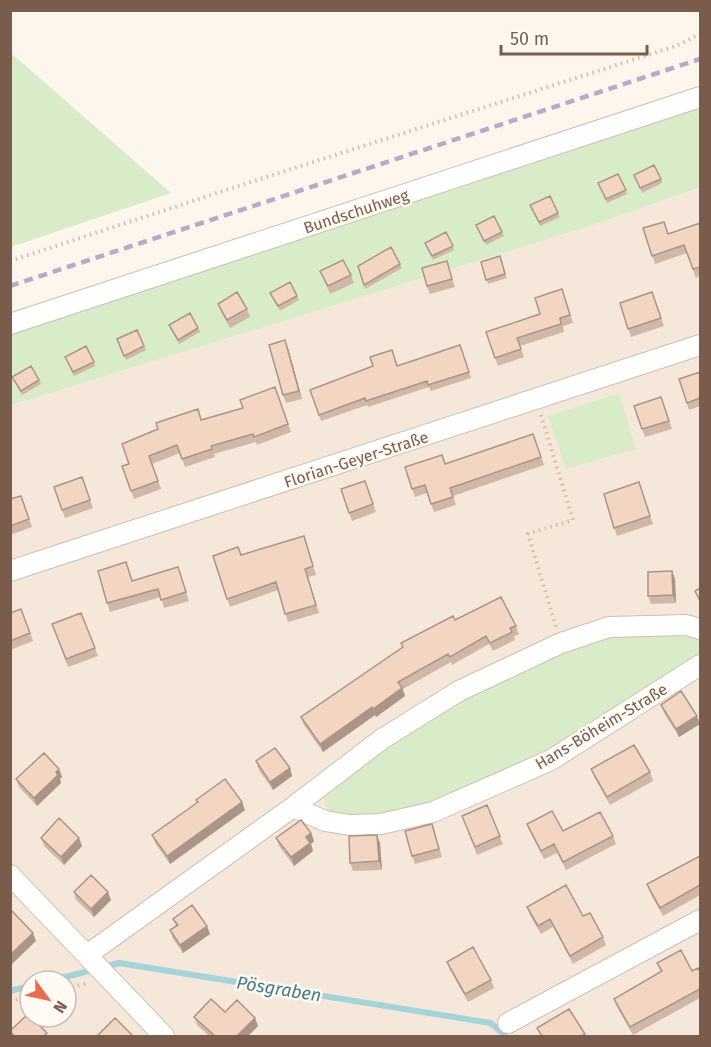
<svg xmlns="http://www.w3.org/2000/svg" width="711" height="1047" viewBox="0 0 711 1047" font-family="'Fira Sans',sans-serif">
  <rect width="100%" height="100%" fill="#fdf6ec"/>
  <path fill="#f5e8da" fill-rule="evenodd" d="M700 183V1036H11L10 405ZM30 981H66V1017H30Z"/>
  <path fill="#d8ecc9" d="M11 53 171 193 11 247Z
    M700 104V187L590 226 11 405 10 331Z
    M619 393 636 449 566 469 548 416Z
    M661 630 700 636V659L549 753 434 806 386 817H333L321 795 385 744 508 671 609 634Z"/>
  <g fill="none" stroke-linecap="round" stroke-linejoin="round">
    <path stroke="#a5d3da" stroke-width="6" d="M50 981 119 963 491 1023 505 1036
      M10 991 30 986"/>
    <defs>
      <path id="minor" d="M10 324 700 97
        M10 571 700 345
        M293 807 325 821 350 825 381 824 433 812 551 760 700 665
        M10 875 164 1036
        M87 955 293 807 382 739 459 691 561 643 609 627 686 625 700 629
        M508 1023 700 920"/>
    </defs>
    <use href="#minor" stroke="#d1beb0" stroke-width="22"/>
    <path stroke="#d9b8a5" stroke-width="4" stroke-dasharray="1.5 4.5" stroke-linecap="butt" d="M10 261 260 179 676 46 700 34
      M541 415 573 520 528 534 556 627
      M66 988 89 983
      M10 1001 30 996"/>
    <use href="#minor" stroke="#fff" stroke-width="20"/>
    <path stroke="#b9a8c9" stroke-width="4.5" stroke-dasharray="9 6" stroke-linecap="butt" d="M10 286 700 59"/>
  </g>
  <path fill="#d1b7a8" d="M618 174 627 194 607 203 598 183Z
    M634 175 661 179 662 183 642 193Z
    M530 205 558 213 560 217 540 226Z
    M700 223V276L696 278 687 253 655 264 643 228 668 234Z
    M476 225 502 232 504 236 486 245Z
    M453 246 454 250 433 260 427 247Z
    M500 256 507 278 488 284 481 262Z
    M400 264 402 268 365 289 358 266Z
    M449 269 455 287 430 294 427 286Z
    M320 271 351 275 354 283 330 294Z
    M562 289 573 323 563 326 564 332 520 346 524 357 498 366 486 332 540 314Z
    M652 292 664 326 631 337 620 303Z
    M270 293 297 296 299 300 280 311Z
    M218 304 247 309 250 317 230 328 221 312Z
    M169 325 198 328 200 332 179 344Z
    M137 330 146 350 126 360 117 339Z
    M460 345 471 378 431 391 429 387 368 407 367 405 321 421 310 390 397 366Z
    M288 348 302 399 286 403 283 395Z
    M65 357 94 362 95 366 74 376Z
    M700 372V406L689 410 679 379Z
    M12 377 39 380 41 384 22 395Z
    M275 387 291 432 257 445 256 442 214 454 215 457 185 467 180 453 152 464 161 489 134 499 122 466 129 464 202 420 243 408Z
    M661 397 672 429 645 437 634 406Z
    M533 434 544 465 453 496 456 505 434 512 427 493 415 497 405 467 446 464Z
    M82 477 93 508 65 518 54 487Z
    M365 481 376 512 352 521 341 489Z
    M639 482 653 524 617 536 604 494Z
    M21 496 32 527 10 535V499Z
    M304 536 316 575 308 577 319 613 288 622 278 590 230 607 213 556 241 555Z
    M126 562 132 581 178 567 189 601 164 608 161 597 110 612 107 603Z
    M672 571 675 579 676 603 651 604 648 596Z
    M21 609 33 641 10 650V613Z
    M81 613 98 656 68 667 52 624Z
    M455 620 516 626 519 634 514 636 515 640 493 651 489 644 452 665 451 662 403 689 405 696 376 717 375 715 323 752 304 725 301 717 403 647 401 643Z
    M661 705 700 724 679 737 664 713Z
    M256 761 290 768 292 776 273 790 259 770Z
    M59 769 62 777 60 779 61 783 37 806 19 787 16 779Z
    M591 769 650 772 653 781 610 805 594 777Z
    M196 800 245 810 170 864 155 843 152 835 197 803Z
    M487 805 503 844 477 855 462 816Z
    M432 824 442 857 415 864 412 856Z
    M527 824 563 831 613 836 616 844 566 870 557 853 544 859 530 832Z
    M311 833 314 841 311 844 313 851 294 866 279 846 276 838Z
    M41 838 82 846 64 865 44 846Z
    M380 843 382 870 353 871 350 863Z
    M700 856V895L663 916 650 893 647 884Z
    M74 892 111 900 94 917 76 900Z
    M527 907 603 937 606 945 573 964 553 927 541 934 530 915Z
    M173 919 210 934 183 953 173 939 170 930 176 926Z
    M447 962 491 980 494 988 468 1002 450 970Z
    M657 963 692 971 700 972V998L633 1035 617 1007 614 999 661 972Z
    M225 1012 255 1018 258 1026 248 1036H209L197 1025 194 1017Z"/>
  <path fill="#aa9588" d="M285 340 288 348 302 399 299 391Z
    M672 571 675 579 676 603 673 595Z
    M402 688 405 696 376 717 373 709Z
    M372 707 375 715 323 752 320 744Z
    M697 716 700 724 679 737 676 729Z
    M290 768 292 776 273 790 270 782Z
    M59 769 62 777 60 779 61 783 37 806 34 798Z
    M242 802 245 810 170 864 167 856Z
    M311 833 314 841 311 844 313 851 294 866 291 857 306 837Z
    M377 835 380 843 382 870 379 861Z
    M79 838 82 846 64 865 61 857Z
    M108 892 111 900 94 917 91 909Z
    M207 926 210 934 183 953 180 945Z
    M33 933 36 941 10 966V955Z
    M255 1018 258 1026 248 1036H237Z"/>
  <path fill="#f3d5c3" stroke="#aa9588" stroke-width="1.5" d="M654 165 661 179 640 188 634 175Z
    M618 174 626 190 606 199 598 183Z
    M550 196 558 213 539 222 530 205Z
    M494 216 502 232 484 241 476 225Z
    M664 222 668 234 700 223V267L693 269 684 245 652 256 643 228Z
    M446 232 453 246 432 256 425 243Z
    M391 247 400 264 364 285 358 266Z
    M500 256 505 274 486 280 481 262Z
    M343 260 351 275 328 286 320 271Z
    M447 261 452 279 427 286 422 268Z
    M290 282 297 296 278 306 270 293Z
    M562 289 570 315 560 318 561 324 517 338 521 349 495 358 486 332 540 314 535 298Z
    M237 292 247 309 227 320 218 304Z
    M652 292 661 318 628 329 620 303Z
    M190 313 198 328 178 340 169 325Z
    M137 330 144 346 124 356 117 339Z
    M285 340 299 391 283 395 269 345Z
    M460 345 469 372 428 385 427 381 366 401 365 398 319 415 310 390 373 366 370 357 392 350 397 366Z
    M86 346 94 362 73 372 65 357Z
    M31 366 39 380 21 391 12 377Z
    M700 372V398L687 403 679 379Z
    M275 387 288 424 254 437 253 434 211 446 212 449 182 459 177 445 149 456 158 481 131 491 122 466 129 464 122 444 158 429 156 423 198 409 201 420 243 408 240 400Z
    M661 397 669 421 642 429 634 406Z
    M533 434 541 457 450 488 453 497 431 504 425 485 412 489 405 467 442 455 445 464Z
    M82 477 90 500 62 510 54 487Z
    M365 481 373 504 349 513 341 489Z
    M639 482 650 516 614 528 604 494Z
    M21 496 29 519 10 526V499Z
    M304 536 313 566 305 569 316 605 285 614 276 582 227 599 213 556 238 547 241 555Z
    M126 562 132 581 178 567 186 592 161 600 158 589 107 603 98 571Z
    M672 571 673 595 648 596V572Z
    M700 588V601L695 591Z
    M501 597 516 626 510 628 512 632 490 643 486 636 450 657 448 654 398 682 402 688 373 709 372 707 320 744 301 717 403 647 401 643 453 616 455 620Z
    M21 609 30 633 10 641V613Z
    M81 613 95 648 66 659 52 624Z
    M681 691 697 716 676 729 661 705Z
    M634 745 650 772 607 797 591 769Z
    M275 748 290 768 270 782 256 761Z
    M44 753 59 769 56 772 58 775 34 798 16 779Z
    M225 779 242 802 167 856 152 835 198 802 196 800Z
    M487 805 500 836 475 847 462 816Z
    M552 811 563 831 600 812 613 836 563 862 554 844 541 851 527 824Z
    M59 818 79 838 61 857 41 838Z
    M301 820 311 833 306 837 310 843 291 857 276 838Z
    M432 824 439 849 412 856 405 831Z
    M377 835 379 861 350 863 349 836Z
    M700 856V885L660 908 647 884Z
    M91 875 108 892 91 909 74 892Z
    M566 885 583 916 590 913 603 937 570 956 550 919 538 926 527 907Z
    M192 905 207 926 180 945 170 930 178 925 173 919Z
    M11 910 33 933 10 955V911Z
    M473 947 491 980 465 994 447 962Z
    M681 950 692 971 698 968 700 972V989L630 1027 614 999 662 971 657 963Z
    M211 999 225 1012 237 1000 255 1018 237 1036H215L194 1017Z
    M569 1009 585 1034 581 1036H542L537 1028Z
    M28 1014 30 1017H31L47 1033 43 1036H15L10 1032V1031Z
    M115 1018 133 1036H97Z"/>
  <g text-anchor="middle" stroke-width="5" stroke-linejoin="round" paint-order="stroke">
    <g font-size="16" fill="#7a5c4d" stroke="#fffaf3">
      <text transform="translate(356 211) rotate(-18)" y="6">Bundschuhweg</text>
      <text transform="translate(356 459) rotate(-18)" y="6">Florian-Geyer-Straße</text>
      <text transform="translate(601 726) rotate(-31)" y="6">Hans-Böheim-Straße</text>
    </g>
    <g font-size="18" font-style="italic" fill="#437c86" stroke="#fffaf3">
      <text transform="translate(279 989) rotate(9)" y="6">Pösgraben</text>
    </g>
  </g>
  <rect width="711" height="1047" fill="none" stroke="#7a5c4d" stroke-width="24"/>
  <g transform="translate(48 999) rotate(123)"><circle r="28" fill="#fffaf3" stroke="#cabbb1" stroke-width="1.5"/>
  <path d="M0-4.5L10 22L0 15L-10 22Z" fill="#e76f51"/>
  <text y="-9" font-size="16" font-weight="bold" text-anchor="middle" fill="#7a5c4d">N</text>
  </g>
  <path d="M501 45v9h146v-9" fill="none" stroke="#7a5c4d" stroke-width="3"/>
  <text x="510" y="45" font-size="18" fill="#7a5c4d" stroke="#fffaf3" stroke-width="4.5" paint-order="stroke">50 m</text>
</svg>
